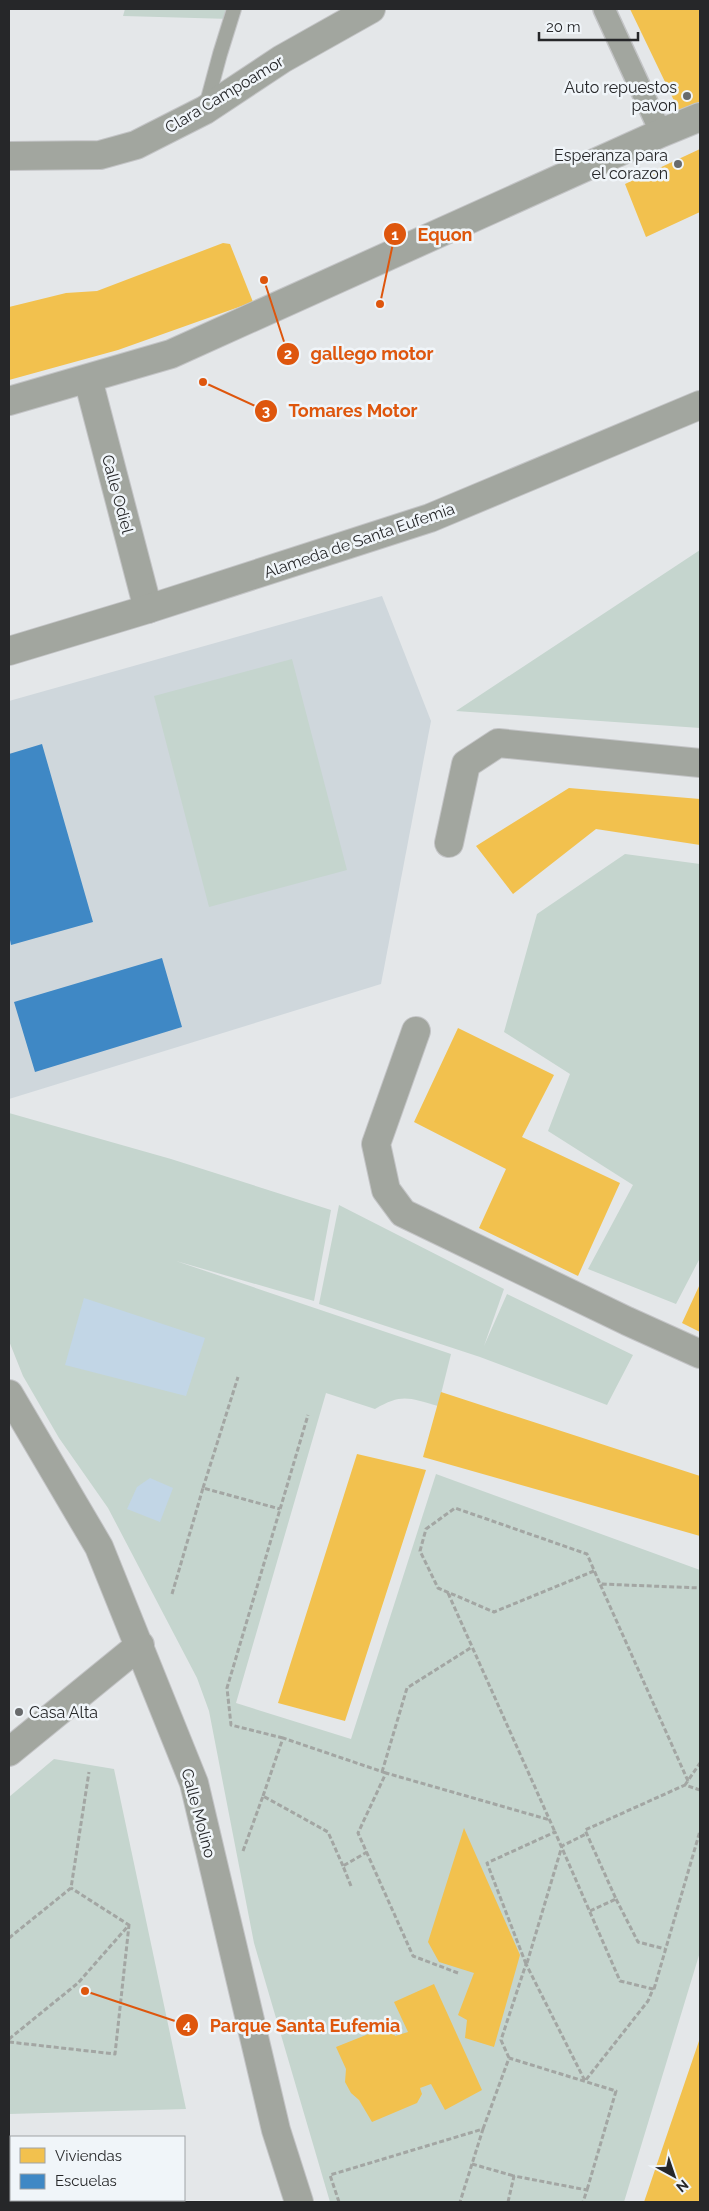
<svg xmlns="http://www.w3.org/2000/svg" width="709" height="2211" viewBox="0 0 709 2211" font-family="Raleway,sans-serif">
  <rect width="100%" height="100%" fill="#e4e7e9"/>
  <path fill="#cfd7dc" d="M382 596 431 721 381 984 9 1099V701Z"/>
  <path fill="#c5d5ce" d="M125 9H234L231 19 123 16Z
    M700 550V728L456 711Z
    M292 659 347 870 209 907 154 696Z
    M625 854 700 864V1258L676 1304 588 1269 633 1185 548 1131 570 1074 504 1032 537 914Z
    M9 1113 171 1159 331 1210 314 1301 176 1261 451 1354 438 1406C409 1398 402 1393 375 1409L326 1393 236 1703 351 1739 436 1474 700 1570V1952L624 2202H330L254 1943 209 1711 197 1678 108 1508 59 1438 23 1376 9 1341Z
    M339 1205 504 1289 484 1346 507 1294 633 1355 607 1405 480 1357 319 1304Z
    M54 1759 114 1769 186 2109 9 2114V1797Z"/>
  <path fill="#c2d6e6" d="M84 1298 205 1338 186 1396 65 1365Z
    M150 1478 173 1488 160 1522 127 1509 137 1487Z"/>
  <path fill="#f2c14e" d="M630 9H700V102L679 111Z
    M700 149V212L646 237 625 184Z
    M223 243 230 244 253 302 118 350 9 380V307L66 293 97 291Z
    M569 788 700 799V845L596 829 513 894 476 846Z
    M458 1028 554 1075 522 1137 620 1183 578 1276 479 1228 506 1169 414 1122Z
    M700 1284V1332L682 1323Z
    M441 1392 700 1476V1536L423 1457Z
    M357 1454 426 1470 345 1721 278 1703Z
    M464 1828 520 1955 494 2047 465 2038 467 2020 458 2015 474 1973 439 1962 428 1942Z
    M434 1984 482 2090 445 2110 431 2084 420 2088 422 2094 417 2103 372 2122 359 2100 351 2093 345 2082 346 2069 336 2047 391 2025 395 2036 408 2032 394 2002Z
    M700 2038V2202H644Z"/>
  <path fill="#3f88c5" d="M42 744 93 922 11 945 9 935V754Z
    M162 958 182 1027 35 1072 14 1002Z"/>
  <g fill="none" stroke-linecap="round" stroke-linejoin="round">
    <defs>
      <path id="service" d="M206 106 220 54 234 9"/>
      <path id="pedestrian" d="M604 9 661 133"/>
      <path id="minor" d="M9 156 100 155 136 145 205 110 282 59 371 9
        M88 379 148 609
        M9 401 171 354 661 133 700 117
        M449 843 466 764 498 743 700 763
        M416 1031 376 1144 386 1190 403 1213 627 1321 700 1354
        M9 1394 99 1547 194 1783 276 2130 299 2202
        M9 1752 140 1645"/>
      <path id="tertiary" d="M9 651 148 609 430 518 700 405"/>
    </defs>
    <use href="#service" stroke="#c3c4c6" stroke-width="16"/>
    <use href="#pedestrian" stroke="#c3c4c6" stroke-width="24"/>
    <use href="#minor" stroke="#c3c4c6" stroke-width="30"/>
    <use href="#tertiary" stroke="#c3c4c6" stroke-width="30"/>
    <path stroke="#a3a6a3" stroke-width="3" stroke-dasharray="5 2.5" stroke-linecap="butt" d="M203 1488 238 1377
      M594 1571 494 1612 438 1588 420 1551 426 1529 455 1508 587 1554 600 1584
      M448 1593 555 1832
      M172 1594 203 1488 280 1509
      M283 1738 231 1725 227 1688 308 1415
      M382 1772 407 1688 472 1647
      M688 1781 600 1584 700 1588
      M685 1785 700 1763
      M263 1796 283 1738 386 1773
      M243 1851 263 1796 328 1832 343 1866
      M351 1886 343 1866 367 1852
      M616 1899 638 1942 665 1949
      M590 1911 616 1899 585 1830 685 1785 700 1790
      M9 1938 71 1888 89 1772
      M527 1963 562 1846 586 1834
      M458 1973 413 1956 358 1833 386 1773 550 1820
      M654 1989 700 1831
      M9 2039 78 1983 129 1925 71 1888
      M9 2042 115 2054 129 1925
      M509 2058 501 2040 526 1964 585 2081 648 2001 653 1989 620 1981 555 1832 487 1863 526 1964
      M483 2129 509 2058 616 2091 587 2190
      M472 2164 514 2176
      M339 2202 330 2175 483 2129 460 2202
      M508 2202 514 2176 587 2190 583 2202"/>
    <use href="#service" stroke="#a2a69f" stroke-width="14"/>
    <use href="#pedestrian" stroke="#a2a69f" stroke-width="21"/>
    <use href="#minor" stroke="#a2a69f" stroke-width="28"/>
    <use href="#tertiary" stroke="#a2a69f" stroke-width="28"/>
  </g>
  <g fill="#686a6c" stroke="#f0f5f9" stroke-width="2">
    <circle cx="687" cy="96" r="5"/>
    <circle cx="678" cy="164" r="5"/>
    <circle cx="19" cy="1712" r="5"/>
  </g>
  <g text-anchor="middle" stroke-width="5" stroke-linejoin="round" paint-order="stroke">
    <g font-size="16" fill="#262729" stroke="#f0f5f9" text-anchor="end">
      <text x="677" y="93">Auto repuestos<tspan x="677" dy="18">pavon</tspan></text>
      <text x="668" y="161">Esperanza para<tspan x="668" dy="18">el corazon</tspan></text>
      <text x="29" y="1718" text-anchor="start">Casa Alta</text>
    </g>
    <g font-size="16" fill="#262729" stroke="#f0f5f9">
      <text transform="translate(224 94) rotate(-31)" y="6">Clara Campoamor</text>
      <text transform="translate(118 494) rotate(75)" y="6">Calle Odiel</text>
      <text transform="translate(359 540) rotate(-19)" y="6">Alameda de Santa Eufemia</text>
      <text transform="translate(199 1813) rotate(75)" y="6">Calle Molino</text>
    </g>
  </g>
  <path fill="none" stroke="#de560d" stroke-width="2" d="M380 304L395 234M264 280L288 354M203 382L266 411M85 1991L187 2025"/>
  <g fill="#de560d" stroke="#f0f5f9" stroke-width="2">
    <circle cx="380" cy="304" r="5"/>
    <circle cx="264" cy="280" r="5"/>
    <circle cx="203" cy="382" r="5"/>
    <circle cx="85" cy="1991" r="5"/>
    <circle cx="395" cy="234" r="12"/>
    <circle cx="288" cy="354" r="12"/>
    <circle cx="266" cy="411" r="12"/>
    <circle cx="187" cy="2025" r="12"/>
  </g>
  <g font-size="15" text-anchor="middle" font-weight="bold" fill="#fff">
    <text x="395" y="240">1</text>
    <text x="288" y="359">2</text>
    <text x="266" y="416">3</text>
    <text x="187" y="2030">4</text>
  </g>
  <g font-size="18" text-anchor="middle" font-weight="bold" fill="#de560d" stroke="#f0f5f9" stroke-width="5" stroke-linejoin="round" paint-order="stroke">
    <text x="445" y="241">Equon</text>
    <text x="372" y="360">gallego motor</text>
    <text x="353" y="417">Tomares Motor</text>
    <text x="305" y="2032">Parque Santa Eufemia</text>
  </g>
  <rect width="709" height="2211" fill="none" stroke="#262729" stroke-width="20"/>
  <rect x="10" y="2136" width="175" height="65" fill="#f0f5f9" stroke="#9fa3a6"/>
  <rect x="20" y="2148" width="25" height="15" fill="#f2c14e" stroke="#9fa3a6"/>
  <text x="55" y="2161" font-size="15" fill="#262729">Viviendas</text>
  <rect x="20" y="2174" width="25" height="15" fill="#3f88c5" stroke="#9fa3a6"/>
  <text x="55" y="2186" font-size="15" fill="#262729">Escuelas</text>
  <g transform="translate(674 2176) rotate(140)" stroke="#f0f5f9" stroke-width="4" paint-order="stroke">
  <path d="M0-4L9 19L0 12L-9 19Z" fill="#262729"/>
  <text y="-8" font-size="14" font-weight="bold" text-anchor="middle" fill="#262729">N</text>
  </g>
  <path d="M539 32v8h99v-8" fill="none" stroke="#262729" stroke-width="2.5"/>
  <text x="546" y="32" font-size="15" fill="#262729" stroke="#f0f5f9" stroke-width="4" paint-order="stroke">20 m</text>
</svg>
